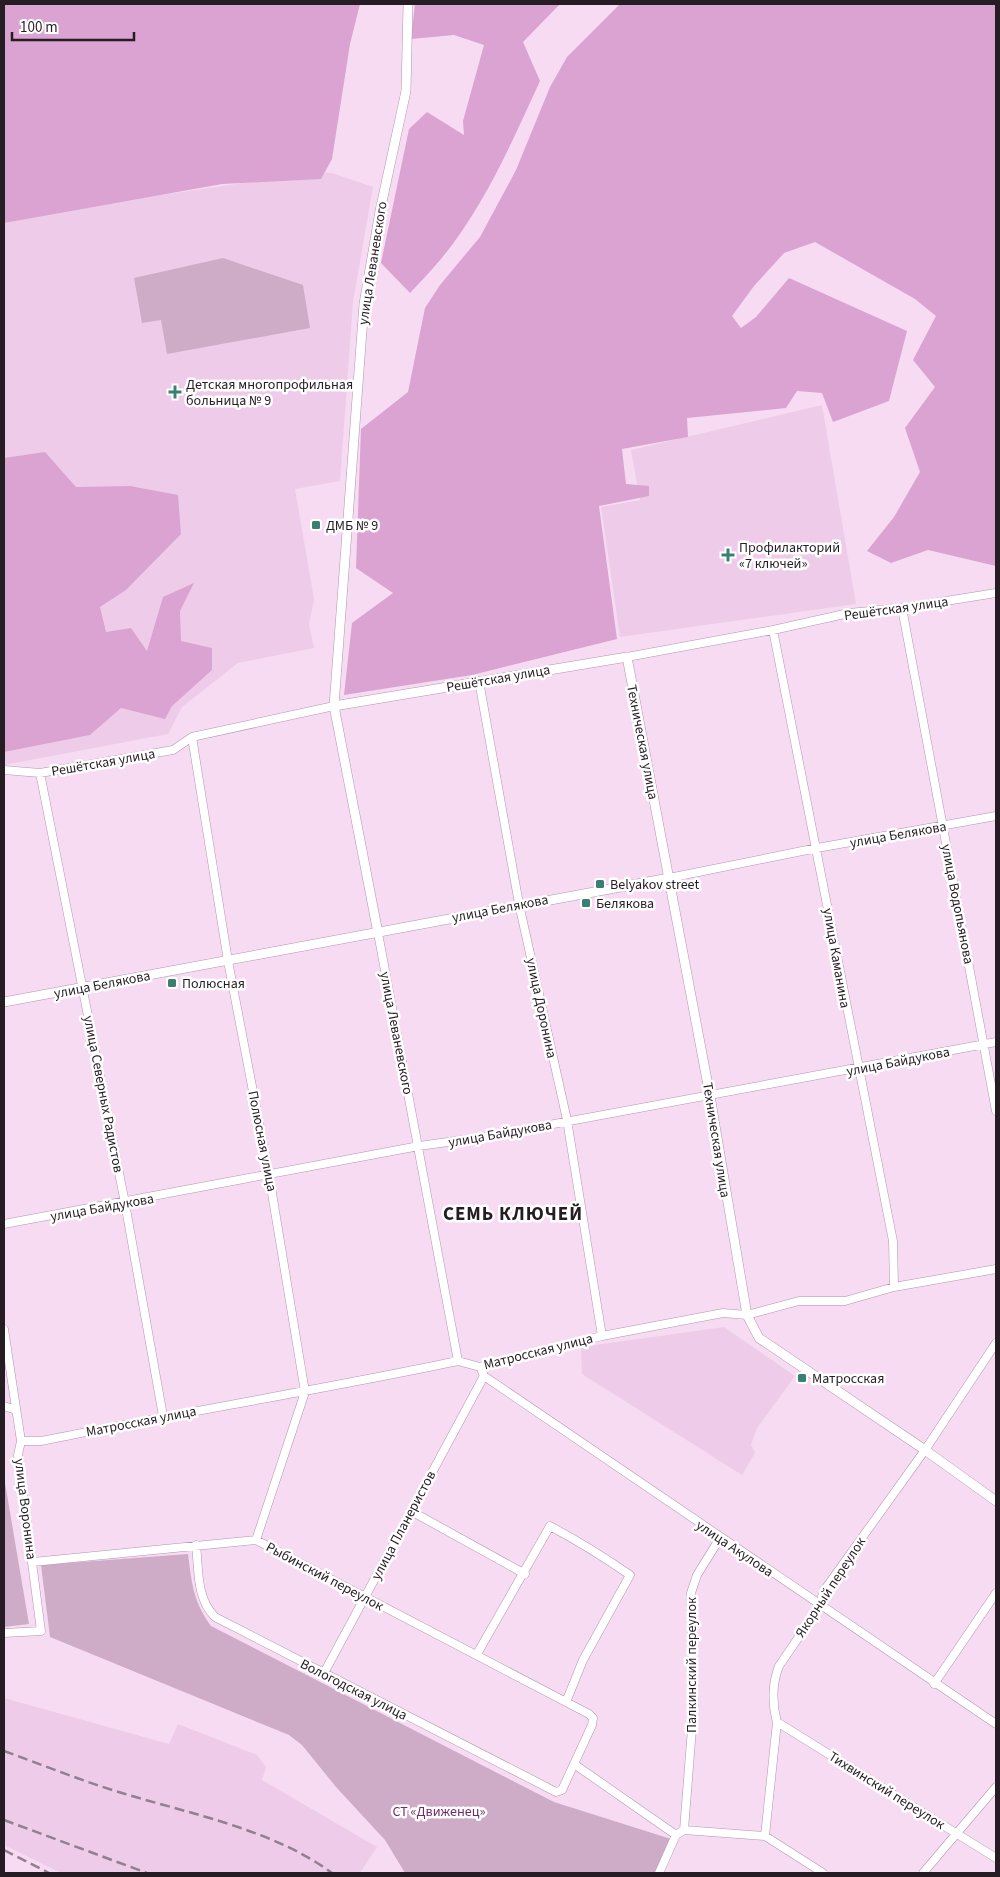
<svg xmlns="http://www.w3.org/2000/svg" width="1000" height="1877" viewBox="0 0 1000 1877" font-family="'Source Sans 3',sans-serif">
  <rect width="100%" height="100%" fill="#f7dbf2"/>
  <path fill="#eecce9" d="M318 172 332 173 373 187 353 302 340 481 295 489 314 599 309 625 314 648 238 663 182 707 168 734 4 765V218Z
    M822 405 856 604 620 637 601 507 640 500 631 450Z
    M724 1327 795 1376 757 1428 751 1445 755 1453 742 1475 582 1374 581 1347Z
    M4 1698 169 1744 178 1724 257 1755 266 1767 262 1780 377 1847 360 1873H61L4 1845Z"/>
  <path fill="#ceacc8" d="M223 258 303 285 310 328 167 354 161 320 142 323 134 278Z
    M4 1477 29 1624 4 1627Z
    M188 1554C192 1584 193 1601 211 1626L554 1802 671 1839 656 1873H405L385 1840 336 1787 302 1745 289 1735 50 1637 41 1565Z"/>
  <path fill="#daa3d2" d="M4 4H360L350 44 332 159 321 179 222 184 4 223Z
    M415 4H560L523 42 540 81C512 142 484 207 441 259 431 271 420 282 410 293L381 263 409 129 427 112 464 135 463 121 484 45 454 35 411 39Z
    M620 4H996V566L928 550 891 563 867 551 894 517 920 472 905 428 935 387 913 360 936 316 915 299 815 242 784 253 754 286 732 316 741 328 756 317 789 278 907 331 889 401 833 422 822 393 797 391 786 408 687 418 688 437 622 449 626 484 649 486V496L599 506 617 639 472 675 344 695 352 623 393 593 356 568 361 429 408 392 425 308 440 285 480 237 516 170 550 87 567 57Z
    M45 452 76 487 130 486 178 495 181 534 126 590 100 607 106 632 131 628 147 651 163 597 194 583 180 611 181 641 212 648V670L172 706 165 719 121 708 90 735 4 752V458Z"/>
  <g fill="none" stroke-linecap="round" stroke-linejoin="round">
    <defs>
      <path id="minor" d="M902 608 996 1111
        M773 630 893 1241 894 1287
        M627 657 773 630 849 613 902 608 996 593
        M479 681 519 904 567 1120 602 1336
        M192 737 228 961 269 1175 305 1392 256 1540
        M4 770 40 773 173 750 192 737 334 706
        M40 773 125 1203 163 1416
        M669 878 817 848 996 816
        M378 933 458 1361
        M4 1224 419 1146 484 1137 996 1042
        M4 1329 21 1441 18 1455 41 1631 4 1633
        M480 1367 484 1376 996 1724
        M4 1406 16 1410
        M21 1441H41C179 1413 319 1390 458 1361L480 1367 602 1336 723 1313 747 1315 799 1301H845L894 1287 996 1269
        M411 1511 525 1574
        M33 1562 256 1540 589 1714 593 1718 592 1725 562 1790 556 1792 215 1617C196 1598 199 1570 196 1545
        M477 1654 550 1526C578 1541 604 1557 630 1575L583 1660 566 1702
        M324 1673 484 1376
        M934 1684 996 1593
        M777 1722 996 1858
        M574 1764 676 1835
        M684 1830 694 1703 691 1593 697 1575 720 1538
        M676 1835 684 1830 765 1836 823 1873
        M765 1836 777 1722C772 1704 772 1683 779 1666L820 1606 823 1592 925 1450 996 1343
        M659 1873 676 1835
        M923 1873 996 1787"/>
      <path id="tertiary" d="M334 706 627 657 710 1096 747 1315 759 1338 925 1450 996 1501
        M378 933 334 706 364 304 380 211 406 91 408 4
        M4 1002 669 878"/>
    </defs>
    <use href="#minor" stroke="#b096ac" stroke-width="9"/>
    <use href="#tertiary" stroke="#b096ac" stroke-width="10"/>
    <use href="#minor" stroke="#fff" stroke-width="8"/>
    <use href="#tertiary" stroke="#fff" stroke-width="9"/>
    <path stroke="#927f8f" stroke-width="2.5" stroke-dasharray="10 5" stroke-linecap="butt" d="M4 1751C43 1765 82 1781 122 1793 191 1814 274 1830 332 1873
      M4 1820 147 1873
      M4 1850 49 1873"/>
  </g>
  <g fill="#3a7f74" stroke="#fff" stroke-width="2">
    <path d="M172.5 384.5h5v5h5v5h-5v5h-5v-5h-5v-5h5z"/>
    <rect x="311" y="520" width="10" height="10" rx="2.5"/>
    <path d="M725.5 547.5h5v5h5v5h-5v5h-5v-5h-5v-5h5z"/>
    <rect x="595" y="879" width="10" height="10" rx="2.5"/>
    <rect x="581" y="898" width="10" height="10" rx="2.5"/>
    <rect x="167" y="978" width="10" height="10" rx="2.5"/>
    <rect x="797" y="1373" width="10" height="10" rx="2.5"/>
  </g>
  <g text-anchor="middle" stroke-width="5" stroke-linejoin="round" paint-order="stroke">
    <g font-size="14" fill="#261c24" stroke="#fff">
      <text transform="translate(372 263) rotate(-81)" y="5">улица Леваневского</text>
      <text transform="translate(896 608) rotate(-8)" y="5">Решётская улица</text>
      <text transform="translate(498 678) rotate(-10)" y="5">Решётская улица</text>
      <text transform="translate(643 742) rotate(79)" y="5">Техническая улица</text>
      <text transform="translate(103 762) rotate(-10)" y="5">Решётская улица</text>
      <text transform="translate(898 834) rotate(-10)" y="5">улица Белякова</text>
      <text transform="translate(958 904) rotate(79)" y="5">улица Водопьянова</text>
      <text transform="translate(500 908) rotate(-11)" y="5">улица Белякова</text>
      <text transform="translate(837 958) rotate(80)" y="5">улица Каманина</text>
      <text transform="translate(102 984) rotate(-11)" y="5">улица Белякова</text>
      <text transform="translate(542 1008) rotate(78)" y="5">улица Доронина</text>
      <text transform="translate(397 1033) rotate(79)" y="5">улица Леваневского</text>
      <text transform="translate(898 1061) rotate(-11)" y="5">улица Байдукова</text>
      <text transform="translate(104 1094) rotate(79)" y="5">улица Северных Радистов</text>
      <text transform="translate(500 1133) rotate(-10)" y="5">улица Байдукова</text>
      <text transform="translate(717 1140) rotate(81)" y="5">Техническая улица</text>
      <text transform="translate(263 1141) rotate(79)" y="5">Полюсная улица</text>
      <text transform="translate(102 1207) rotate(-10)" y="5">улица Байдукова</text>
      <text transform="translate(538 1351) rotate(-14)" y="5">Матросская улица</text>
      <text transform="translate(141 1421) rotate(-11)" y="5">Матросская улица</text>
      <text transform="translate(26 1509) rotate(83)" y="5">улица Воронина</text>
      <text transform="translate(403 1525) rotate(-62)" y="5">улица Планеристов</text>
      <text transform="translate(735 1548) rotate(34)" y="5">улица Акулова</text>
      <text transform="translate(325 1576) rotate(28)" y="5">Рыбинский переулок</text>
      <text transform="translate(830 1587) rotate(-57)" y="5">Якорный переулок</text>
      <text transform="translate(691 1665) rotate(-90)" y="5">Палкинский переулок</text>
      <text transform="translate(354 1689) rotate(27)" y="5">Вологодская улица</text>
      <text transform="translate(887 1790) rotate(32)" y="5">Тихвинский переулок</text>
    </g>
    <g font-size="14" fill="#261c24" stroke="#fff" text-anchor="start">
      <text x="186" y="389">Детская многопрофильная<tspan x="186" dy="16">больница № 9</tspan></text>
      <text x="326" y="530">ДМБ № 9</text>
      <text x="739" y="552">Профилакторий<tspan x="739" dy="16">«7 ключей»</tspan></text>
      <text x="610" y="889">Belyakov street</text>
      <text x="596" y="908">Белякова</text>
      <text x="182" y="988">Полюсная</text>
      <text x="812" y="1383">Матросская</text>
    </g>
    <g font-size="14" fill="#6e2d67" stroke="#fff">
      <text x="439" y="1816">СТ «Движенец»</text>
    </g>
    <g font-size="19" font-weight="bold" letter-spacing="1" fill="#261c24" stroke="#fff">
      <text x="513" y="1220">СЕМЬ КЛЮЧЕЙ</text>
    </g>
  </g>
  <rect width="1000" height="1877" fill="none" stroke="#261c24" stroke-width="10"/>
  <path d="M12 32v8h122v-8" fill="none" stroke="#261c24" stroke-width="2.5"/>
  <text x="20" y="32" font-size="15" fill="#261c24" stroke="#ffffff" stroke-width="4" paint-order="stroke">100 m</text>
</svg>
